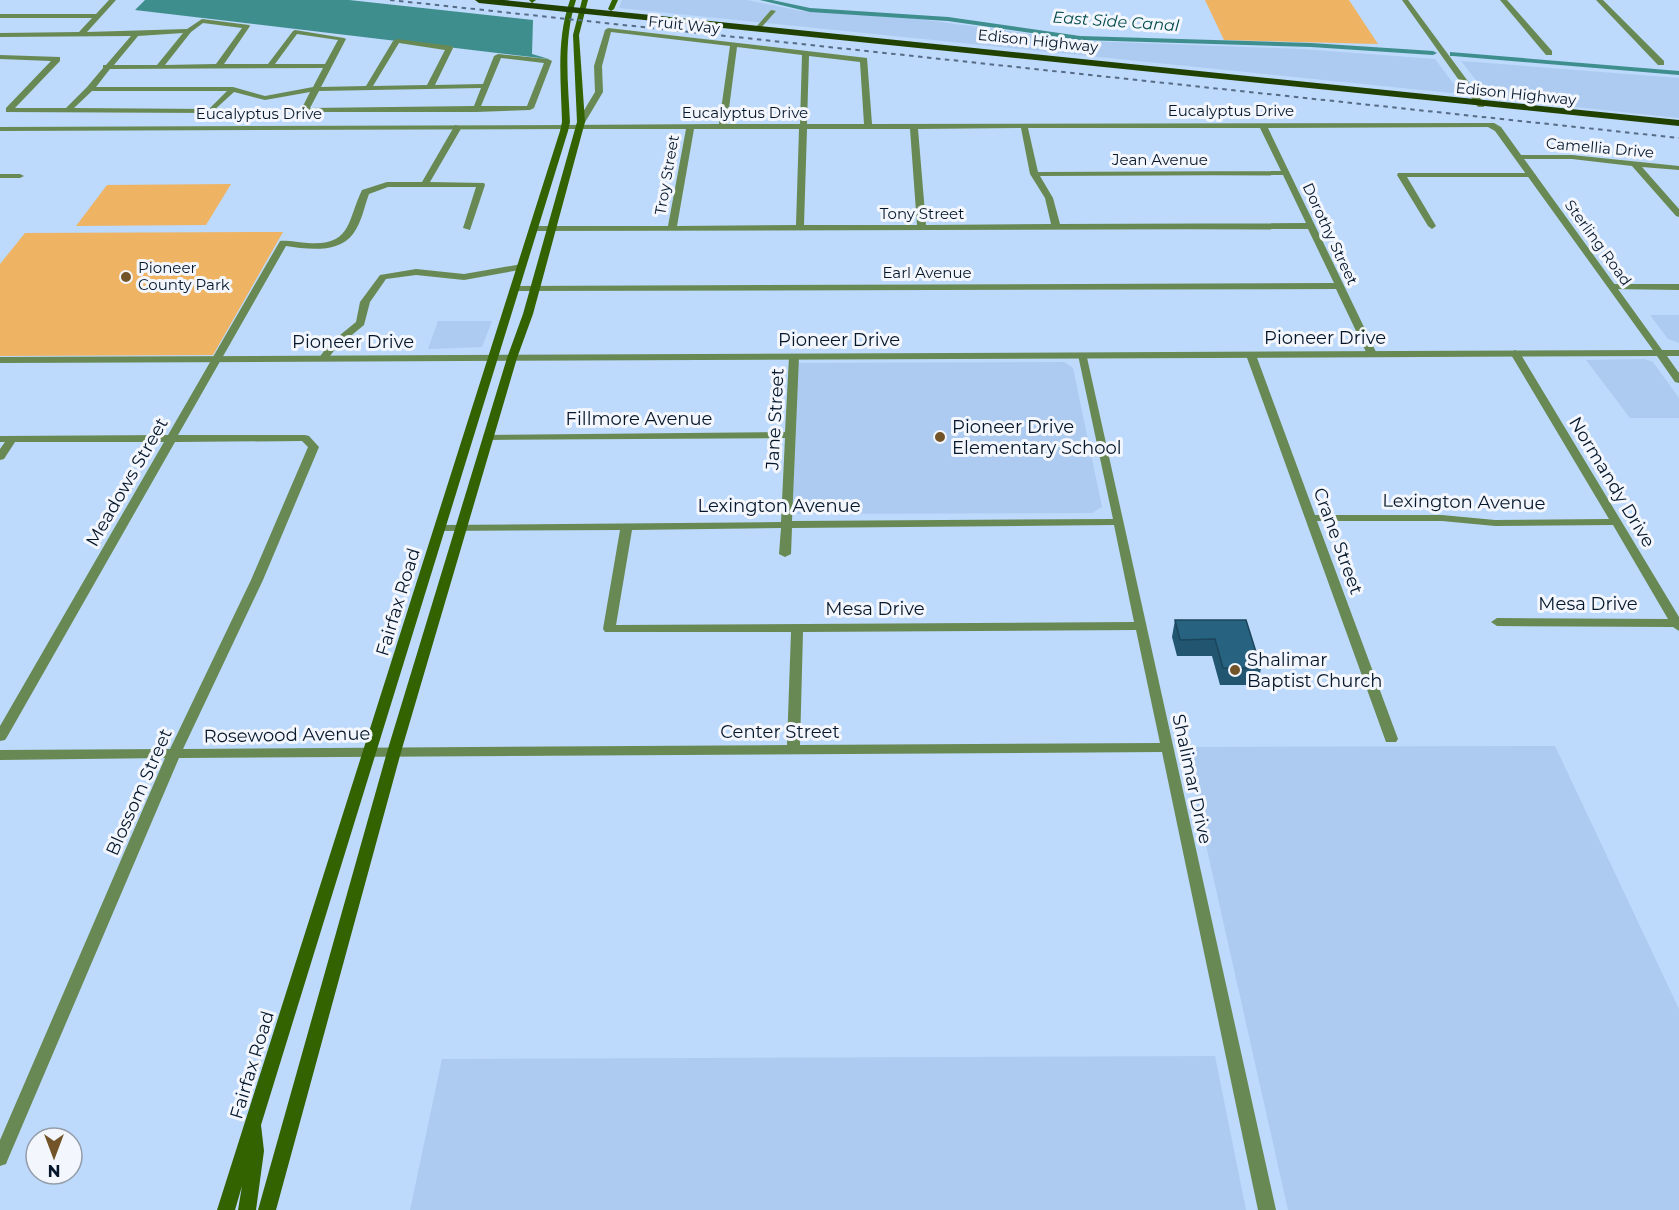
<svg xmlns="http://www.w3.org/2000/svg" width="1679" height="1210" viewBox="0 0 1679 1210" font-family="Montserrat,sans-serif">
  <rect width="100%" height="100%" fill="#bdd9fb"/>
  <path fill="#adcbf0" d="M622 0H747L801 11 903 17 1085 41 1302 49 1435 59 1459 91 1451 93 619 8Z
    M1461 61 1679 78V118L1490 98Z
    M1650 315H1679V343L1668 339Z
    M438 321H492L482 347 428 349Z
    M1644 359 1653 362 1679 398V418H1630L1586 360Z
    M1064 362 1073 368 1102 507 1092 513 789 514 794 363Z
    M1555 746 1679 1009V1210H1288L1184 747Z
    M1215 1056 1246 1210H410L442 1059Z"/>
  <path fill="#eeb464" d="M1205 0H1349L1378 44 1224 40Z
    M231 184 206 225 76 226 107 185Z
    M283 232 213 355 0 356V264L25 233Z"/>
  <path fill="#3e8e8d" d="M145 0H349L533 20 532 54 549 59 135 10Z"/>
  <g fill="none" stroke-linecap="round" stroke-linejoin="round">
    <path fill="#3e8e8d" fill-rule="evenodd" d="M760 0H772L810 8 948 17 1080 36 1311 43 1433 51 1437 53 1433 55 1311 47 1080 40 948 21 810 12Z
      M1450 52 1679 71V75L1453 56H1450Z"/>
    <path fill="#688953" fill-rule="evenodd" d="M109 0H116L87 32 187 29 202 19 249 25 250 26 224 64H268L293 31 295 30 344 38 346 39 321 87 366 86 393 41 397 39 452 46 453 48 435 85 483 84 494 56 498 54 548 59 552 61 534 108 530 110 476 112H305L301 110 310 92 265 100 234 92 211 113 6 112V108L51 61 0 59V55L60 57V61L15 108H66L87 87 103 68V65H106L131 36 0 37V33L79 32 92 18H0V14H96ZM203 23 242 28 216 64 165 65 191 32ZM183 33 157 65H114L138 36ZM297 34 338 40 325 64H275ZM399 43 445 50 427 85 373 86ZM501 58 544 63 527 106H481ZM323 68 313 87 265 96 233 87H96L110 69ZM481 88 474 106 310 108 319 91ZM92 91H227L209 109 74 108Z
      M1500 0H1507L1552 51V55H1546Z
      M1596 0H1603L1664 61V65H1658Z
      M771 10 776 11 761 28H757V26Z
      M608 28 867 58 872 124 1491 123 1495 125 1491 127 1268 128 1377 354 1372 357 1367 354 1336 289 512 291 510 289 515 286 1334 283 1308 229 531 231V227L534 226H668L686 129H562V125L719 124 730 46 611 32 602 66 603 92 584 124H578L577 122 595 92 594 66 605 30ZM737 47 802 55 800 124H727ZM809 56 860 62 864 124H807ZM1021 128 1030 174 1045 198 1051 224 926 225 918 129ZM1028 128H1260L1281 171 1038 172ZM694 129H799L796 225 677 226ZM807 129H910L917 225H804ZM1283 175 1306 223 1060 224 1053 198 1040 176Z
      M455 125 462 127 430 182 484 183 485 185 470 230 463 228 476 187H388L369 194C364 207 362 222 353 234 338 254 307 249 286 246L178 435H305L309 436 319 447 263 580 183 749 787 745 791 632H605L603 629 620 530 440 531 434 528 440 525 781 522 785 438 488 440 484 439 483 437 484 435 785 432 789 357 794 354 799 357 792 521 1113 519 1078 355 1080 353H1086L1276 1210H1258L1162 752 179 758 8 1159 6 1164 0 1166V1140L165 758 0 760V750L170 749 251 580 308 447 302 441 175 442 7 737 5 740 0 741V726L164 442H15L4 459 0 460V449L5 442H0V436L168 435 280 241C289 240 299 243 308 243 352 246 347 221 362 190L387 182H422ZM1114 525 1134 622 616 625 632 530 781 528 779 554 785 557 791 554 792 528ZM1136 630 1160 743 800 745 803 632Z
      M1515 155H1572L1679 166V170L1642 167 1679 209V217L1676 216 1632 166 1572 159H1518L1514 157Z
      M1398 173H1532L1536 175 1532 177H1407L1436 226 1432 229 1428 226 1397 175Z
      M0 174H20L24 176 20 178H0Z
      M522 264 525 265V269L464 280 416 275 386 279 370 302 364 325 336 348 327 360H321L319 358 329 344 356 322 360 302 380 275 416 269 464 274Z
      M1614 284H1679V290L1611 289V285Z
      M1515 350 1520 353 1679 617V631L1673 627 1497 626 1491 622 1497 618 1668 619 1613 525 1495 526 1442 521H1317L1398 739 1396 742H1386L1246 355 1251 352 1256 355 1315 515H1442L1495 520 1609 519 1510 353Z"/>
    <path fill="#688953" fill-rule="evenodd" d="M1402 0H1408L1484 103V107H1478Z
      M1488 123H1494L1501 127 1662 350H1679V356H1667L1679 373V383L1675 382 1657 356 0 363V357L1653 350 1495 131 1488 127Z
      M568 125V129H565L0 131V127Z"/>
    <path fill="#336200" fill-rule="evenodd" d="M529 0H536L532 3Z
      M570 0H576C563 40 568 81 570 122L568 131 261 1125 264 1151 256 1210H238L242 1186 235 1210H217L560 131 562 122C561 80 556 40 570 0Z
      M582 0H588L579 35 585 122 533 314 517 358 401 752 276 1210H258L387 752 507 358 523 314 577 122 573 35Z
      M612 0H618L614 9 611 11 608 9Z"/>
    <path fill="#204100" fill-rule="evenodd" d="M475 0H504L1679 120V126L479 3Z"/>
    <path stroke="#566c86" stroke-width="2" stroke-dasharray="4.5 4.5" stroke-linecap="butt" d="M390 0 1679 138"/>
  </g>
  <path fill="#22556f" d="M1175 620H1246L1261 668 1258 685H1220L1212 656H1177L1172 637Z"/>
  <path fill="#276381" stroke="#1b455a" stroke-width="1.5" d="M1175 620H1246L1261 668H1223L1215 639 1180 640Z"/>
  <g fill="#735429" stroke="#f3f7fd" stroke-width="2">
    <circle cx="126" cy="277" r="6"/>
    <circle cx="940" cy="437" r="6"/>
    <circle cx="1235" cy="670" r="6"/>
  </g>
  <g text-anchor="middle" stroke-width="6" stroke-linejoin="round" paint-order="stroke">
    <g font-size="15" fill="#06172b" stroke="#f3f7fd">
      <text transform="translate(684 25) rotate(6)" y="5">Fruit Way</text>
      <text transform="translate(1038 41) rotate(6)" y="5">Edison Highway</text>
      <text transform="translate(1516 94) rotate(6)" y="5">Edison Highway</text>
      <text x="1231" y="116">Eucalyptus Drive</text>
      <text x="745" y="118">Eucalyptus Drive</text>
      <text x="259" y="119">Eucalyptus Drive</text>
      <text transform="translate(1600 148) rotate(5)" y="5">Camellia Drive</text>
      <text x="1160" y="165">Jean Avenue</text>
      <text transform="translate(667 175) rotate(-80)" y="5">Troy Street</text>
      <text x="922" y="219">Tony Street</text>
      <text transform="translate(1330 234) rotate(65)" y="5">Dorothy Street</text>
      <text transform="translate(1598 243) rotate(54)" y="5">Sterling Road</text>
      <text x="927" y="278">Earl Avenue</text>
    </g>
    <g font-size="15" fill="#06172b" stroke="#f3f7fd" text-anchor="start">
      <text x="138" y="273">Pioneer<tspan x="138" dy="17">County Park</tspan></text>
    </g>
    <g font-size="16" font-style="italic" fill="#004b4a" stroke="#f3f7fd">
      <text transform="translate(1116 21) rotate(4)" y="6">East Side Canal</text>
    </g>
    <g font-size="18" fill="#06172b" stroke="#f3f7fd">
      <text x="1325" y="344">Pioneer Drive</text>
      <text x="839" y="346">Pioneer Drive</text>
      <text x="353" y="348">Pioneer Drive</text>
      <text x="639" y="425">Fillmore Avenue</text>
      <text transform="translate(775 419) rotate(-87)" y="6">Jane Street</text>
      <text transform="translate(127 482) rotate(-60)" y="6">Meadows Street</text>
      <text transform="translate(1612 482) rotate(59)" y="6">Normandy Drive</text>
      <text transform="translate(1464 502) rotate(1)" y="6">Lexington Avenue</text>
      <text x="779" y="512">Lexington Avenue</text>
      <text transform="translate(1338 541) rotate(70)" y="6">Crane Street</text>
      <text transform="translate(398 602) rotate(-73)" y="6">Fairfax Road</text>
      <text x="1588" y="610">Mesa Drive</text>
      <text x="875" y="615">Mesa Drive</text>
      <text x="780" y="738">Center Street</text>
      <text transform="translate(287 735) rotate(-1)" y="6">Rosewood Avenue</text>
      <text transform="translate(1192 779) rotate(78)" y="6">Shalimar Drive</text>
      <text transform="translate(139 792) rotate(-66)" y="6">Blossom Street</text>
      <text transform="translate(252 1065) rotate(-73)" y="6">Fairfax Road</text>
    </g>
    <g font-size="18" fill="#06172b" stroke="#f3f7fd" text-anchor="start">
      <text x="952" y="433">Pioneer Drive<tspan x="952" dy="21">Elementary School</tspan></text>
      <text x="1247" y="666">Shalimar<tspan x="1247" dy="21">Baptist Church</tspan></text>
    </g>
  </g>
  <g transform="translate(54 1156) rotate(180)"><circle r="28" fill="#f3f7fd" stroke="#949da9" stroke-width="1.5"/>
  <path d="M0-4.5L10 22L0 15L-10 22Z" fill="#735429"/>
  <text y="-9" font-size="16" font-weight="bold" text-anchor="middle" fill="#06172b">N</text>
  </g>
</svg>
